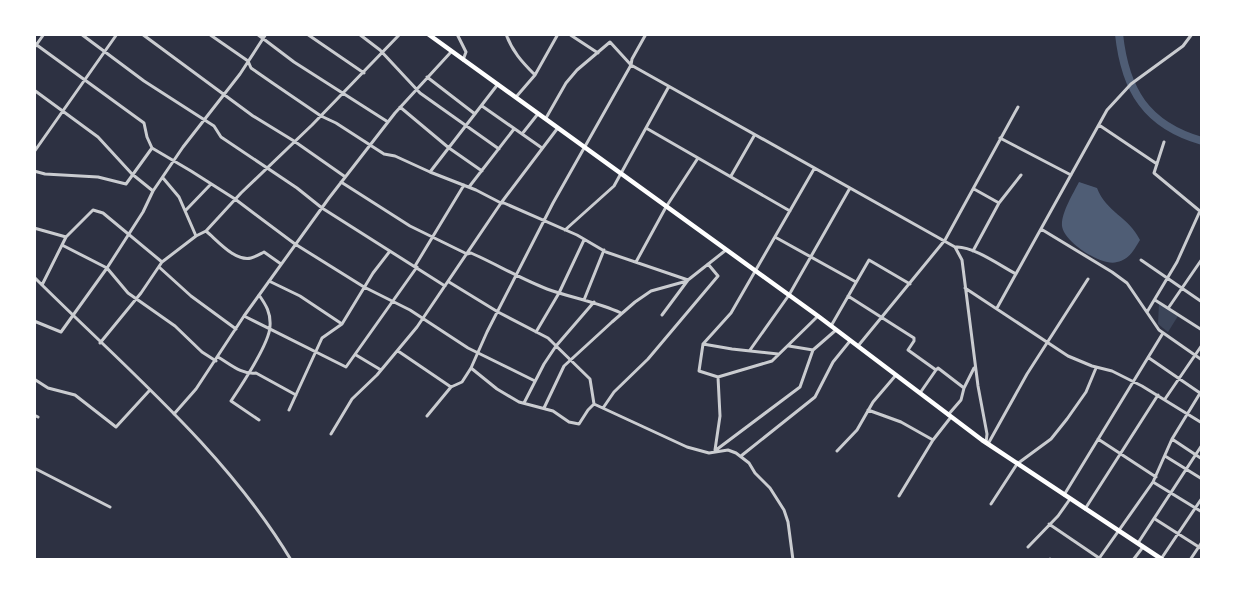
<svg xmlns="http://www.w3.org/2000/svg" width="1236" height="594" viewBox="0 0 1236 594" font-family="'Work Sans',sans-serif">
  <rect width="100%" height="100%" fill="#2d3142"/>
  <path fill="#3c4559" d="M1159 303 1178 316 1168 332 1158 324Z"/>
  <path fill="#4f5d75" d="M1079 182 1097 188C1106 212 1129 217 1140 240 1133 251 1130 259 1117 262 1102 267 1064 242 1062 226 1061 213 1073 194 1079 182Z"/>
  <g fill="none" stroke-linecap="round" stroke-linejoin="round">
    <path stroke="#4f5d75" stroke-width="8" d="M1119 34C1125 90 1146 125 1202 141"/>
    <path stroke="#caccd0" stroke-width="3" d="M81 34 144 81 214 126 221 137 297 188 322 208 445 286
      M142 34 253 116 294 141 344 176
      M209 34 248 61 251 68 274 84 321 116 336 123 384 154 395 156 430 172 476 190 501 203H504L577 235 606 252 688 280
      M257 34 294 62 388 122
      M307 34 364 73
      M359 34 380 50 420 93 499 149
      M457 34 466 52 463 60
      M506 34C512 51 522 62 534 74
      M569 34 598 53
      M34 43 144 123 147 137 152 148 191 171 235 199 295 244 364 287 410 310 468 348 535 381
      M34 48 44 34
      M427 77 475 114
      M34 90 98 137 132 174 153 191
      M516 97 535 75 558 34
      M482 106 542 148
      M400 107 449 148 482 171
      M546 118 566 83 577 70 610 42 631 65 955 247 962 260 978 386 987 434 986 443
      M1099 125 1157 164
      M646 128 790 211
      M522 134 537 115
      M1000 138 1071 175
      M1164 142 1154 173 1201 212
      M34 152 117 34
      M814 169 731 313 703 344 699 371 718 377 772 361 818 316
      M34 171 45 174 98 177 126 184 152 148
      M430 172 498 84
      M731 176 754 136
      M163 178 179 197 196 236
      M341 182 410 226 467 254 471 253C496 264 521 279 547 289 572 298 597 302 621 313
      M469 187 514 129
      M974 189 999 203
      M186 210 211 184
      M34 228 66 237
      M1041 229 1112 272 1127 283 1159 330 1202 360
      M565 230 614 186 668 88
      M206 231C217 240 235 262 251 258 255 257 260 254 264 252L281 264
      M775 237 856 282
      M62 245 107 268 128 293 175 326 202 352 216 361
      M956 247C973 246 1001 266 1016 274
      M973 251 999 203 1021 175
      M1141 260 1202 302
      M162 262 196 236 206 231 241 193 312 125 400 34
      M636 262 666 207 698 158
      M415 266 464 185
      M159 267 191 296 236 329
      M34 277C124 367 225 450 291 560
      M269 281 300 296 342 324
      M449 282 498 312 548 338 590 379 594 404
      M42 285 66 237 93 210 103 213 162 262 141 293 100 343
      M965 288 1068 356 1092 366 1112 371 1142 386 1202 423
      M259 295C266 305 271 313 270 326 270 343 241 386 231 401L259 420
      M848 296 914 338V341L908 350 936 370 938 368 964 388 961 400 948 415
      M584 300 604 250
      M1155 300 1202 330
      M1169 307 1202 259
      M997 308 1107 110 1131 84 1183 46 1192 34
      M1147 312 1177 262 1200 211
      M662 315 688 280 726 250
      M244 316 346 367 417 267
      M34 321 61 332 107 268 143 212 153 191 183 147 240 74 266 34
      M831 326 869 260 910 284
      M536 332 559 293 584 240
      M703 344 732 349 778 354
      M789 346 813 350
      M858 346 945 240 1018 107
      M750 350 789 295 850 188
      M398 351 451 387
      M356 355 381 370
      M218 357C230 364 242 375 256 373L296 395
      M1149 358 1200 393
      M471 368 497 389 519 402 553 411 569 422 579 424 588 410 594 404 687 447 709 453 728 450 736 453 749 463 755 473 770 488 784 510 788 522 793 560
      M34 379 48 388 75 395 116 427 149 391
      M964 388 974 368
      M920 393 936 370
      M1165 399 1202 345
      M524 403 544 364 556 346 594 302
      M544 408 564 366 612 322 635 302 651 291 687 281
      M603 408 614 392 648 359 718 276 708 264
      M289 410 322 338 342 324 373 273 390 251
      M868 410 901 422 933 440
      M174 414 196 389 244 316 329 198 395 113 451 52
      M34 415 38 417
      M427 416 451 387 462 382 471 368 487 332 553 203 631 65 632 59 646 34
      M331 434 352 399 377 375 417 327 501 203 557 129
      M1098 439 1156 477
      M1172 439 1202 459
      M988 444 1027 374 1088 279
      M715 450 720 416 718 377
      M716 450 800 387 813 350 836 330
      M837 451 857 430 873 402 896 375
      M741 456 815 397 833 362 850 341
      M1165 456 1202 479
      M34 468 110 507
      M1153 482 1202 512
      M1064 495 1163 333
      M899 496 933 440 951 417
      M991 504 1017 464 1051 439 1067 419 1086 392 1096 368
      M1085 509 1158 395
      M1155 519 1202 549
      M1049 524 1102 560
      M1138 543 1202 445
      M1028 547 1058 516 1070 499
      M1050 559 1051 560
      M1161 559 1202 498
      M1098 560 1153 482 1172 439 1202 390
      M1133 560 1143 547
      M1190 560 1202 542"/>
    <path stroke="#fff" stroke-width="4.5" d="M428 34 818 316 982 440 1163 560"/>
  </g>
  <rect width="1236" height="594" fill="none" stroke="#ffffff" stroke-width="72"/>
</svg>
